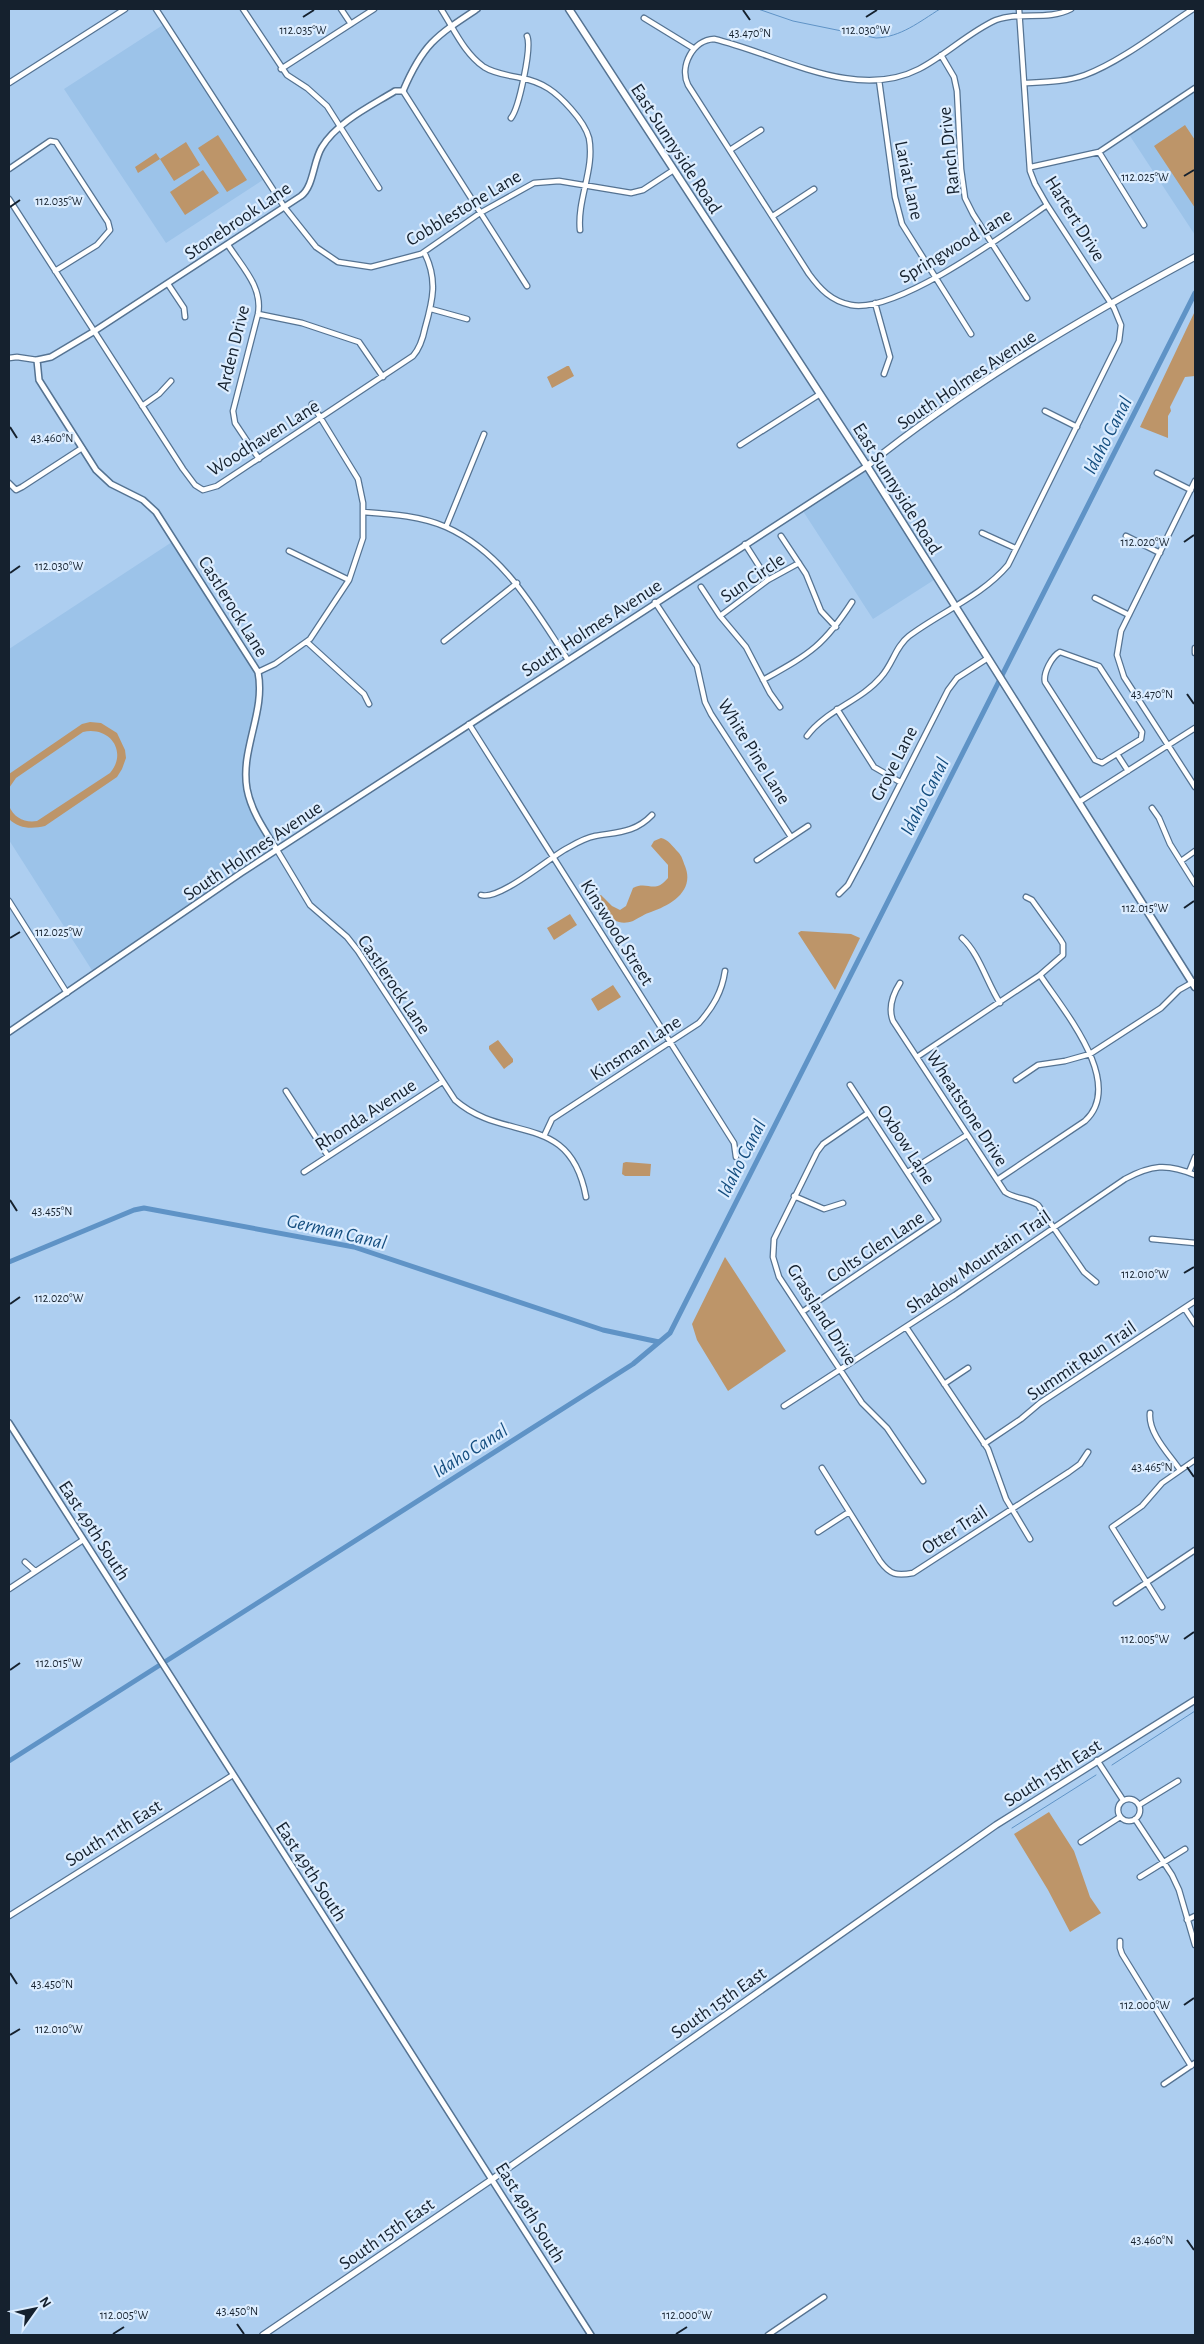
<svg xmlns="http://www.w3.org/2000/svg" width="1204" height="2344" viewBox="0 0 1204 2344" font-family="'Alegreya Sans',sans-serif">
  <rect width="100%" height="100%" fill="#adcef0"/>
  <path fill="#9cc3e9" d="M166 23 266 178 166 243 64 89Z
    M1195 89V235L1128 133Z
    M867 466 937 578 873 619 801 508Z
    M175 540 258 672 260 683 247 762 249 799 277 850 95 975 9 840V649Z"/>
  <path fill="#bd9569" d="M1185 125 1195 140V208L1154 146Z
    M218 135 247 180 227 192 198 148Z
    M186 142 200 165 174 181 160 159 138 173 135 167 156 153 160 159Z
    M203 170 219 193 185 215 170 192Z
    M1195 311V376L1185 377 1170 407 1171 411 1168 416V438L1140 427Z
    M567 366H569L574 376 552 388 547 377Z
    M90 722 101 723 117 733 125 750 126 758 122 769 117 777 45 826C32 829 19 829 9 819V806C14 818 25 823 37 821L110 773C128 752 110 726 83 732L16 778 9 788V774L82 724Z
    M661 838C668 839 673 847 678 852 682 856 683 861 685 866 695 891 671 905 651 912 644 914 639 918 633 921 614 928 602 912 597 896L601 895 612 906 620 910 626 906 633 888C648 880 654 895 668 878V865L651 846 654 841Z
    M570 914 577 925 554 940 547 928Z
    M801 931 851 934 860 938 835 990 798 933Z
    M613 985 621 997 598 1011 591 999Z
    M498 1040 513 1059V1062L504 1069 489 1049V1046Z
    M626 1162 651 1164 650 1176H625L622 1174 623 1163Z
    M725 1257 786 1351 728 1391 697 1340 692 1324Z
    M1049 1812 1074 1851 1090 1897 1101 1913 1070 1932 1048 1890 1014 1834Z"/>
  <g fill="none" stroke-linecap="round" stroke-linejoin="round">
    <path stroke="#5f93c6" stroke-width="1" d="M758 9 793 21 876 38C901 37 919 22 940 9
      M1112 1765 1195 1711
      M1012 1828 1096 1775"/>
    <path stroke="#5f93c6" stroke-width="5" d="M9 1262 134 1210 144 1208 354 1247 603 1330 659 1342
      M9 1761 633 1364 670 1333 1195 293"/>
    <defs>
      <path id="minor" d="M156 9 285 208 316 247 338 262 371 267 421 254 480 213 534 183 559 181 631 193 643 190 672 171
        M243 9 287 75 307 88 327 106 379 188
        M341 9 351 24
        M441 9C454 29 464 53 484 67 495 74 508 75 521 78 543 82 556 92 571 109 579 118 586 127 589 138 595 169 577 199 580 230
        M644 18 693 48
        M941 55 954 77 957 91 961 169 965 198 973 214 1027 298
        M281 69 374 9
        M879 80 895 197 902 224 971 334
        M9 83 125 9
        M1024 83C1044 82 1066 82 1085 75 1120 62 1161 30 1193 9
        M403 91 527 286
        M511 118C519 108 532 47 527 36
        M730 150 761 130
        M1099 152 1144 225
        M1031 167 1099 152 1195 88
        M9 169 50 141 56 142 108 222 110 230 97 245 55 271
        M9 199 183 469 195 485 203 490 217 486 413 356C420 348 423 338 425 328 433 300 438 279 424 252
        M1047 205C1008 232 897 314 851 305 831 301 820 289 809 274L688 85C679 66 693 40 714 39 778 54 855 102 919 69 946 55 969 32 996 20 1020 11 1048 21 1071 9
        M773 216 814 189
        M228 245C242 267 263 287 258 314L233 411 235 423 259 459
        M168 284 184 308 185 317
        M875 303 890 357 884 374
        M431 309 467 319
        M258 314 302 323 359 342 383 377
        M9 358 17 357 37 360
        M142 406 159 394 171 381
        M1045 411 1077 427
        M740 445 820 394
        M1157 473 1191 490
        M1195 481 1121 631 1117 655 1124 677 1195 787
        M9 483 16 490 22 487 82 448
        M364 512C391 514 421 516 446 527 504 553 534 609 568 660
        M446 527 484 434
        M982 533 1015 548
        M781 536 806 574 821 611 836 627
        M1126 536 1160 553
        M745 544 768 580
        M289 551 349 580
        M701 587 720 616 746 647 770 693 780 707
        M1095 598 1129 615
        M655 602 697 666 705 702 711 714 791 837
        M720 616 768 580 799 563
        M444 641 517 583
        M307 642 364 694 369 704
        M1195 648V653
        M1060 652 1099 666 1142 732 1141 739 1102 763 1095 760 1045 682C1043 673 1052 656 1060 652Z
        M258 672 275 664 310 639 349 580 363 538V503L358 479 312 404
        M763 680C809 654 823 647 852 602
        M837 709 874 767 900 782
        M469 724 734 1143 736 1157
        M807 736C826 710 861 701 881 677 893 664 895 647 909 636 941 612 982 596 1008 565L1119 341 1121 325 1114 308 1047 205 1035 184 1030 171 1019 9
        M1117 754 1128 771
        M1079 802 1195 728
        M1152 808 1159 818 1170 844 1195 884
        M277 850 310 905 347 937 358 951 455 1100C505 1144 570 1110 586 1197
        M757 860 808 826
        M1181 861 1195 851
        M839 894 848 885 863 857 948 690 957 678 988 658
        M481 895C498 901 547 860 564 850 573 845 584 838 595 836 617 832 635 833 652 815
        M9 901 67 993
        M962 938C979 953 987 983 1000 1003
        M900 983C893 994 888 1008 893 1021L1005 1192C1015 1199 1028 1198 1038 1205L1084 1272 1096 1282
        M917 1057 1040 975 1063 955V944L1060 939 1032 900 1026 897
        M1016 1080 1038 1065 1065 1061 1090 1054 1161 1008 1179 990 1195 981
        M286 1091 328 1156
        M868 1113 823 1144 817 1152 774 1239 773 1257 779 1277 862 1403 887 1428 923 1481
        M545 1134 552 1119 699 1023C713 1007 722 992 725 971
        M304 1172 442 1082
        M908 1172 967 1135
        M1189 1172 1195 1157
        M997 1180 1085 1121C1126 1083 1063 1010 1040 975
        M794 1196 824 1209 843 1203
        M1152 1239 1195 1243
        M1185 1309 1195 1324
        M802 1312 938 1220 850 1085
        M906 1327 988 1449 1006 1499 1030 1539
        M944 1384 968 1368
        M784 1406 955 1295 1125 1179C1151 1165 1167 1163 1195 1175
        M1150 1413C1148 1433 1169 1454 1180 1470
        M984 1444 1021 1419 1040 1403 1195 1301
        M822 1468 880 1561C890 1575 897 1576 913 1573L1069 1472 1080 1464 1088 1452
        M818 1532 849 1512
        M25 1562 35 1571
        M9 1589 83 1540
        M1116 1603 1195 1550
        M1162 1607 1112 1527 1142 1506 1162 1483 1195 1460
        M1097 1760 1123 1800
        M1118 1810a11 11 0 1 1 22 0a11 11 0 1 1-22 0Z
        M1139 1805 1178 1781
        M1135 1819 1172 1875 1179 1890 1195 1945
        M1081 1842 1120 1817
        M1140 1877 1185 1849
        M9 1916 233 1775
        M1187 1920 1195 1916
        M1120 1941V1948L1122 1954 1191 2066
        M1164 2084 1195 2063
        M768 2335 824 2297"/>
      <path id="tertiary" d="M277 850C265 831 251 811 247 789 240 749 266 712 258 672L156 512 143 500 111 484 96 470 39 380 37 360 51 357 93 332 301 196C314 186 313 161 322 147 337 122 371 106 395 91H403C423 44 436 36 477 9
        M9 1032 241 873 867 466
        M9 1423 591 2335"/>
      <path id="secondary" d="M867 466C968 385 1082 318 1195 257
        M263 2335 491 2180 996 1825 1195 1700"/>
      <path id="primary" d="M569 9 867 466 1195 987"/>
    </defs>
    <use href="#minor" stroke="#557392" stroke-width="7"/>
    <use href="#tertiary" stroke="#557392" stroke-width="8"/>
    <use href="#secondary" stroke="#557392" stroke-width="8"/>
    <use href="#primary" stroke="#557392" stroke-width="9"/>
    <use href="#minor" stroke="#fff" stroke-width="4.5"/>
    <use href="#tertiary" stroke="#fff" stroke-width="5"/>
    <use href="#secondary" stroke="#fff" stroke-width="5.5"/>
    <use href="#primary" stroke="#fff" stroke-width="6"/>
  </g>
  <path fill="none" stroke="#15212e" stroke-width="2" d="M743 10 750 20M303 17 314 10M866 17 877 10M1184 176 1194 170M10 207 20 200M10 427 17 438M1184 542 1194 535M10 573 20 566M1187 694 1194 704M1184 908 1194 901M10 938 20 932M10 1200 17 1211M1184 1273 1194 1267M10 1304 20 1297M1187 1467 1194 1477M1184 1639 1194 1632M10 1670 20 1663M10 1973 17 1984M1184 2005 1194 1998M10 2035 20 2029M1187 2240 1194 2250M237 2324 244 2334M113 2334 124 2327M676 2334 687 2327"/>
  <g text-anchor="middle" stroke-width="4.5" stroke-linejoin="round" paint-order="stroke">
    <g font-size="19" fill="#15212e" stroke="#dcedff">
      <text transform="translate(677 148) rotate(57)" y="7">East Sunnyside Road</text>
      <text transform="translate(948 151) rotate(-96)" y="7">Ranch Drive</text>
      <text transform="translate(910 180) rotate(78)" y="7">Lariat Lane</text>
      <text transform="translate(463 207) rotate(-31)" y="7">Cobblestone Lane</text>
      <text transform="translate(1076 218) rotate(58)" y="7">Hartert Drive</text>
      <text transform="translate(237 220) rotate(-34)" y="7">Stonebrook Lane</text>
      <text transform="translate(955 245) rotate(-31)" y="7">Springwood Lane</text>
      <text transform="translate(232 348) rotate(-76)" y="7">Arden Drive</text>
      <text transform="translate(966 379) rotate(-34)" y="7">South Holmes Avenue</text>
      <text transform="translate(263 437) rotate(-32)" y="7">Woodhaven Lane</text>
      <text transform="translate(898 488) rotate(58)" y="7">East Sunnyside Road</text>
      <text transform="translate(752 577) rotate(-34)" y="7">Sun Circle</text>
      <text transform="translate(234 606) rotate(58)" y="7">Castlerock Lane</text>
      <text transform="translate(591 627) rotate(-33)" y="7">South Holmes Avenue</text>
      <text transform="translate(755 751) rotate(58)" y="7">White Pine Lane</text>
      <text transform="translate(893 763) rotate(-63)" y="7">Grove Lane</text>
      <text transform="translate(252 850) rotate(-34)" y="7">South Holmes Avenue</text>
      <text transform="translate(618 932) rotate(58)" y="7">Kinswood Street</text>
      <text transform="translate(395 984) rotate(56)" y="7">Castlerock Lane</text>
      <text transform="translate(635 1047) rotate(-33)" y="7">Kinsman Lane</text>
      <text transform="translate(968 1108) rotate(57)" y="7">Wheatstone Drive</text>
      <text transform="translate(365 1114) rotate(-33)" y="7">Rhonda Avenue</text>
      <text transform="translate(907 1144) rotate(57)" y="7">Oxbow Lane</text>
      <text transform="translate(875 1246) rotate(-34)" y="7">Colts Glen Lane</text>
      <text transform="translate(978 1261) rotate(-34)" y="7">Shadow Mountain Trail</text>
      <text transform="translate(823 1314) rotate(58)" y="7">Grassland Drive</text>
      <text transform="translate(1081 1360) rotate(-34)" y="7">Summit Run Trail</text>
      <text transform="translate(954 1529) rotate(-33)" y="7">Otter Trail</text>
      <text transform="translate(95 1530) rotate(57)" y="7">East 49th South</text>
      <text transform="translate(1052 1772) rotate(-32)" y="7">South 15th East</text>
      <text transform="translate(113 1832) rotate(-32)" y="7">South 11th East</text>
      <text transform="translate(312 1871) rotate(57)" y="7">East 49th South</text>
      <text transform="translate(718 2002) rotate(-35)" y="7">South 15th East</text>
      <text transform="translate(531 2212) rotate(58)" y="7">East 49th South</text>
      <text transform="translate(386 2233) rotate(-35)" y="7">South 15th East</text>
    </g>
    <g font-size="20" font-style="italic" fill="#164f80" stroke="#dcedff">
      <text transform="translate(1107 435) rotate(-63)" y="7">Idaho Canal</text>
      <text transform="translate(924 796) rotate(-63)" y="7">Idaho Canal</text>
      <text transform="translate(741 1158) rotate(-63)" y="7">Idaho Canal</text>
      <text transform="translate(337 1231) rotate(13)" y="7">German Canal</text>
      <text transform="translate(470 1450) rotate(-32)" y="7">Idaho Canal</text>
    </g>
  </g>
  <g font-size="12" text-anchor="middle" fill="#15212e" stroke="#dcedff" stroke-width="4.5" stroke-linejoin="round" paint-order="stroke">
    <text x="303" y="34">112.035°W</text>
    <text x="866" y="34">112.030°W</text>
    <text x="750" y="37">43.470°N</text>
    <text x="1145" y="181">112.025°W</text>
    <text x="59" y="205">112.035°W</text>
    <text x="52" y="442">43.460°N</text>
    <text x="1145" y="546">112.020°W</text>
    <text x="59" y="570">112.030°W</text>
    <text x="1152" y="698">43.470°N</text>
    <text x="1145" y="912">112.015°W</text>
    <text x="59" y="936">112.025°W</text>
    <text x="52" y="1215">43.455°N</text>
    <text x="1145" y="1278">112.010°W</text>
    <text x="59" y="1302">112.020°W</text>
    <text x="1152" y="1471">43.465°N</text>
    <text x="1145" y="1643">112.005°W</text>
    <text x="59" y="1667">112.015°W</text>
    <text x="52" y="1988">43.450°N</text>
    <text x="1145" y="2009">112.000°W</text>
    <text x="59" y="2033">112.010°W</text>
    <text x="1152" y="2244">43.460°N</text>
    <text x="237" y="2315">43.450°N</text>
    <text x="124" y="2319">112.005°W</text>
    <text x="687" y="2319">112.000°W</text>
  </g>
  <rect width="1204" height="2344" fill="none" stroke="#15212e" stroke-width="20"/>
  <g transform="translate(35 2309) rotate(57)" stroke="#dcedff" stroke-width="4" paint-order="stroke">
  <path d="M0-4L9 19L0 12L-9 19Z" fill="#15212e"/>
  <text y="-8" font-size="14" font-weight="bold" text-anchor="middle" fill="#15212e">N</text>
  </g>
</svg>
